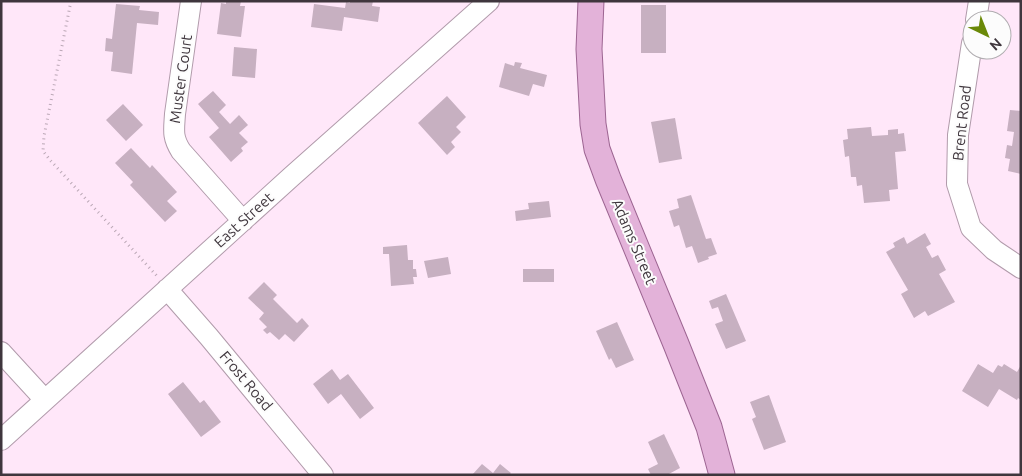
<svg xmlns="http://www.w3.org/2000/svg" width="1022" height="476" viewBox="0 0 1022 476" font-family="Ubuntu,sans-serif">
  <rect width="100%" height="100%" fill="#ffe7f9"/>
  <path fill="#c7b0c1" d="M226 1H241L240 6H245L241 37 217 34 221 3 226 4Z
    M350 1H373L372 6 380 7 378 22 344 17 342 31 311 27 314 4 345 8 346 2 350 3Z
    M116 4 140 6 139 10 159 12 158 25 137 23 132 74 111 71 113 52 105 51 106 38 112 39Z
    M641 5H666V53H641Z
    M234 47 257 49 255 78 232 76Z
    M515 62 522 63 520 68 547 75 544 87 533 84 529 96 499 87 505 63 514 66Z
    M213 91 226 105 219 112 230 124 239 115 248 125 239 133 248 142 241 148 243 151 231 162 209 137 219 128 198 104Z
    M447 96 466 117 456 127 461 132 451 142 455 147 447 155 418 123Z
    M123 104 143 125 126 141 106 120Z
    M1010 110 1021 111V174L1008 171 1010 159 1005 158 1007 145 1012 146 1014 132 1007 131Z
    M675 118 682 159 659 163 651 122Z
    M871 127 872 136 888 135V130L898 129V134L904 133 906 151 895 152 898 189 889 190 890 201 864 203 862 185 857 186 856 177H851L849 156 845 157 843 140 848 139 847 129Z
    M131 148 150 168 152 165 177 192 167 201 177 211 165 222 130 185 133 182 115 163Z
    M691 195 706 239 711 238 717 254 708 257 709 259 698 263 692 246 686 248 679 225 674 227 669 211 679 208 677 199Z
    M549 201 551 217 516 221 515 211 529 209 528 203Z
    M925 233 931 244 926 247 932 258 938 255 946 270 939 274 955 302 928 316 925 311 914 318 901 294 908 290 886 252 895 247 893 243 904 237 907 244Z
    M407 245 408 260H413V269H416L417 277H413L414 284 391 286 389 254H383V247Z
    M448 257 451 274 428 278 424 261Z
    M523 269H554V282H523Z
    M264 282 277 295 273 299 297 323 302 318 309 326 294 342 285 334 279 340 270 332 267 334 263 330 267 327 259 319 264 313 248 298Z
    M726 294 746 341 726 349 715 324 723 321 718 307 712 309 709 301Z
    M617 322 634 360 616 368 611 358 609 360 596 331Z
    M978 364 993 373 998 365 1002 367 1004 364 1017 372 1021 365V400L1018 398 1017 400 999 389 988 407 962 391Z
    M332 369 340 380 348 374 374 408 360 419 341 394 328 404 313 384Z
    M183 382 200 403 204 400 221 422 201 437 168 394Z
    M769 395 786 442 764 450 752 419 756 417 750 402Z
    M664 434 680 468 667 475H651L648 469 658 464 648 442Z
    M482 464 493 473 500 464 511 473 509 475H472Z"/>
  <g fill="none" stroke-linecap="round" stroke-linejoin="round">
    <defs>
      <path id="minor" d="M191 1 175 114C174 130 172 137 181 151L243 221
        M976 20 979 1
        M972 43 958 135 957 184 971 228 994 250 1021 268
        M167 289 209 337 323 475
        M1 352 45 400
        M1 440 291 177 489 1"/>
      <path id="major" d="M591 1 589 49 593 124 597 149 608 179 676 344 709 427 722 475"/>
    </defs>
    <use href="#minor" stroke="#b19bab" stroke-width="22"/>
    <use href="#major" stroke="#9d6592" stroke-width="27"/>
    <path stroke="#bba8b6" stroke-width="3" stroke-dasharray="1 4" stroke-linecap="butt" d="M71 1 44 136 43 151 50 160 157 276"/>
    <use href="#minor" stroke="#fff" stroke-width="20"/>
    <use href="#major" stroke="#e3b2d9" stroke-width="25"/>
  </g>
  <g text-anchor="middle" stroke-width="4" stroke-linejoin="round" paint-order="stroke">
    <g font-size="15" fill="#3f363d" stroke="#fcfcfc">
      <text transform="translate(181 79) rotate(-82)" y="5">Muster Court</text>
      <text transform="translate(962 123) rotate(-84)" y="5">Brent Road</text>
      <text transform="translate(244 220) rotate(-42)" y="5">East Street</text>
      <text transform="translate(634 242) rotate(67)" y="5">Adams Street</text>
      <text transform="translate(246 381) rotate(50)" y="5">Frost Road</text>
    </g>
  </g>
  <rect width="1022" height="476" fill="none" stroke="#3f363d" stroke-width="5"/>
  <g transform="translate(987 35) rotate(137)"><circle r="24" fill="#fcfcfc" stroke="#b0adb0"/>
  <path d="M0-4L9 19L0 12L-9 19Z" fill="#6a8908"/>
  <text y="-8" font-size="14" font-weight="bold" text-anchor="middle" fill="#3f363d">N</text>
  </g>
</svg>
